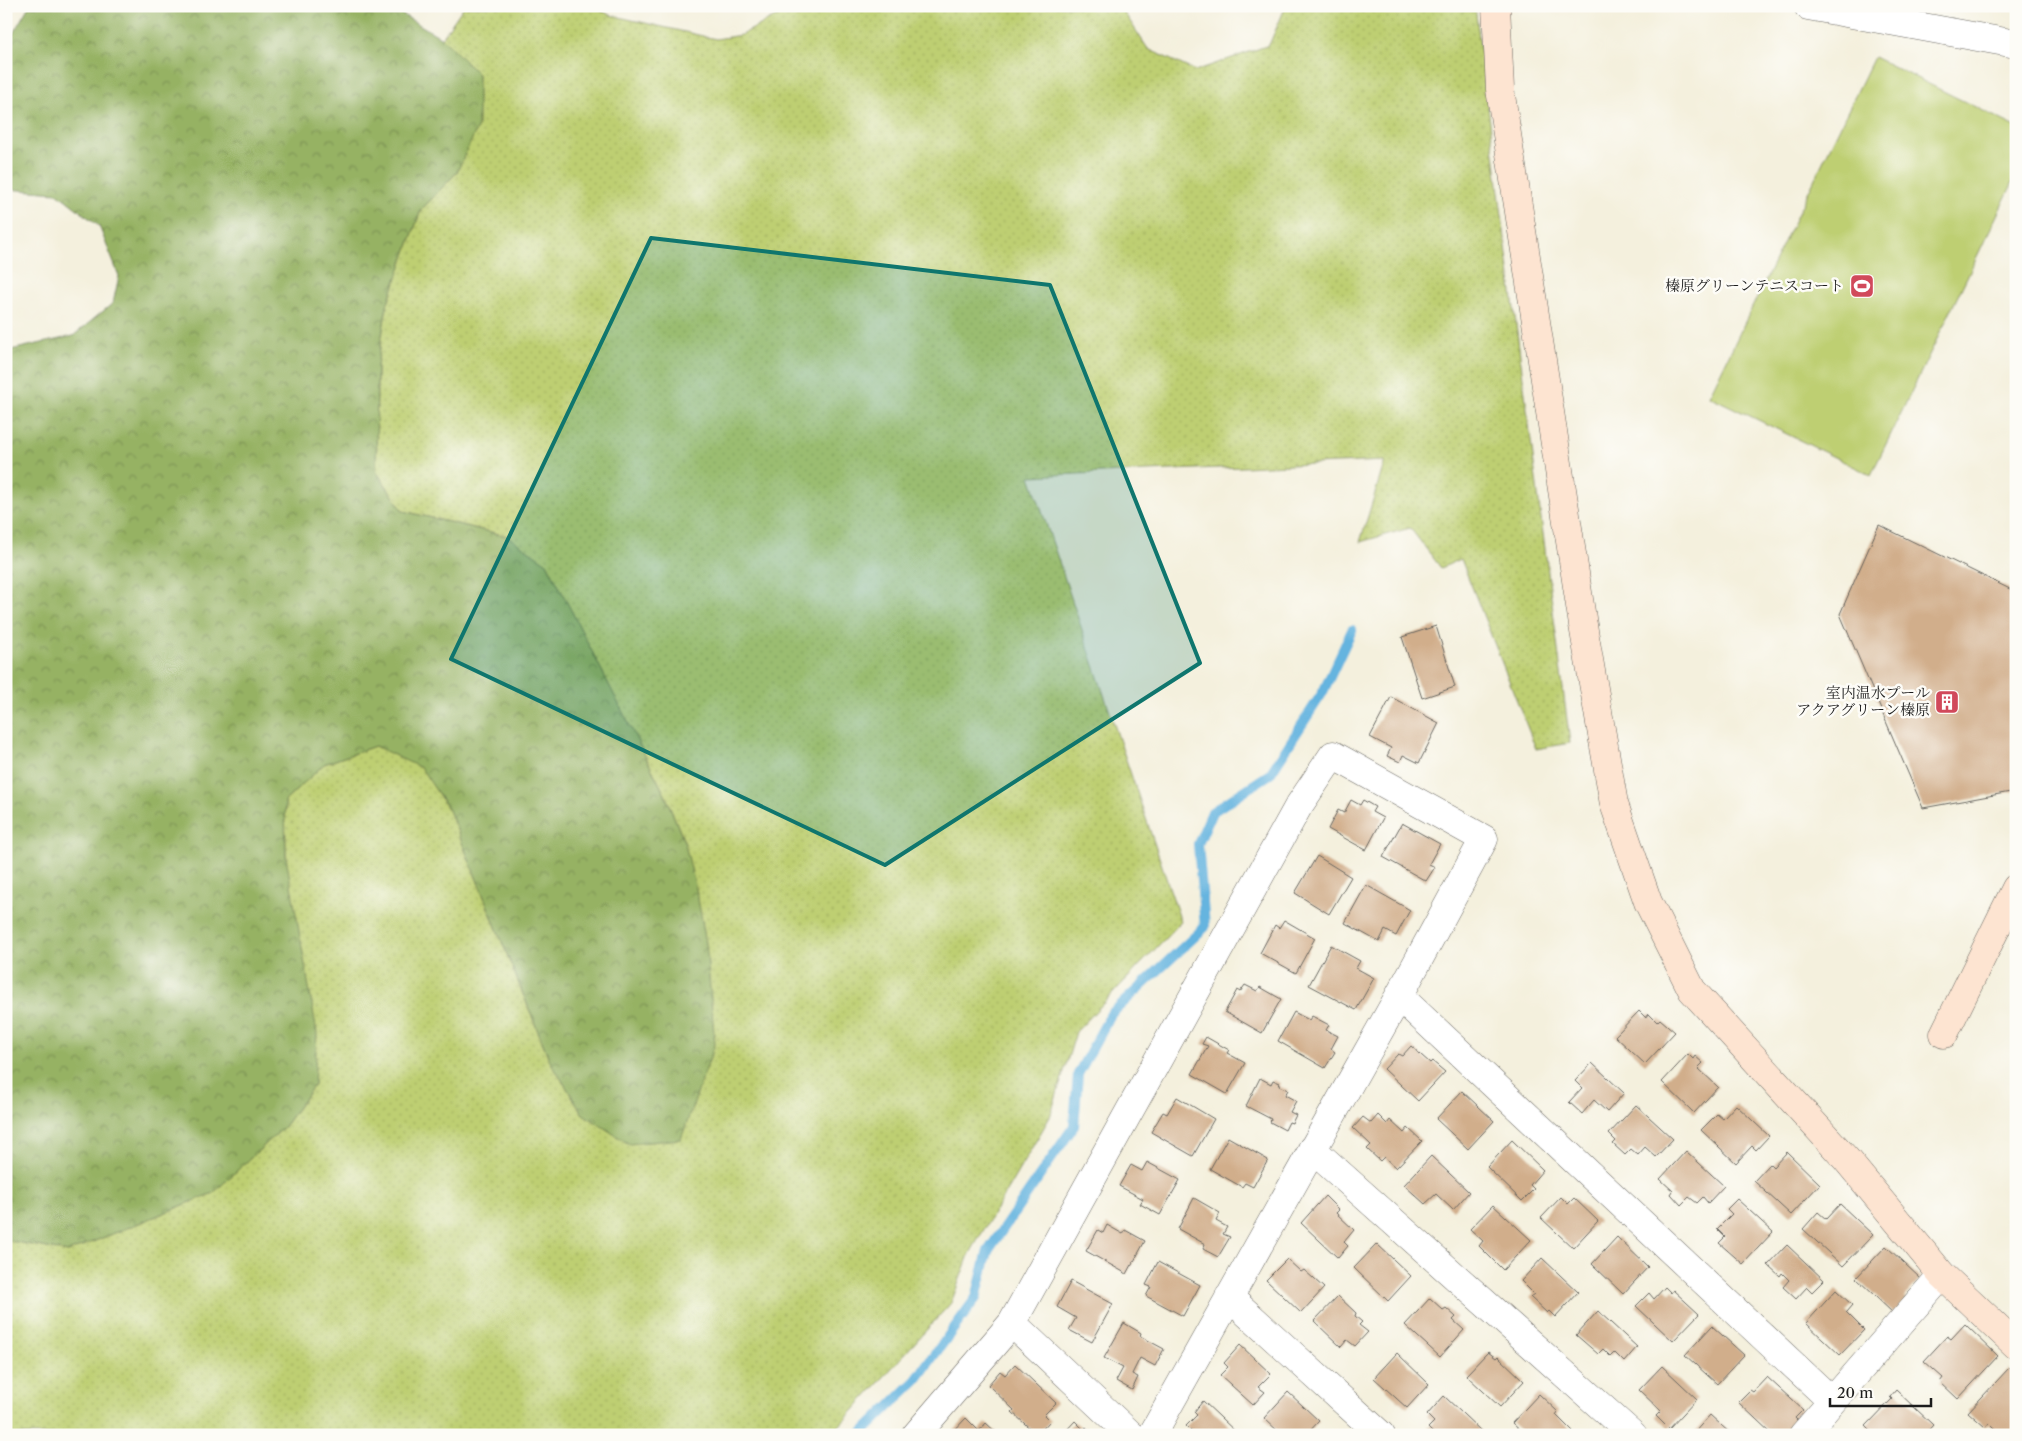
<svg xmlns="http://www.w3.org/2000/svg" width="2022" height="1441" viewBox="0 0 2022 1441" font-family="'Libre Caslon Text','Noto Serif JP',serif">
  <defs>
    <pattern id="grass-dots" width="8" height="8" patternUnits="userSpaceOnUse" patternTransform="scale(1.25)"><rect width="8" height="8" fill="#becf72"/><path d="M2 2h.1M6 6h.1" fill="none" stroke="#a3b162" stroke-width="1.8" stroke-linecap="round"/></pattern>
    <pattern id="forest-crowns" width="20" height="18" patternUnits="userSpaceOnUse" patternTransform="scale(1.25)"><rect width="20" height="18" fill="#96b264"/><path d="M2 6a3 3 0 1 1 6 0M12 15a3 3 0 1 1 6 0" fill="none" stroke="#7a9052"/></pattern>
  </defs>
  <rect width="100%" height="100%" fill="#fdfcf7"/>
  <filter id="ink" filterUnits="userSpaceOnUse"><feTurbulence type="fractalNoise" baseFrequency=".02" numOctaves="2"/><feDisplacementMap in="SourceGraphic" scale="10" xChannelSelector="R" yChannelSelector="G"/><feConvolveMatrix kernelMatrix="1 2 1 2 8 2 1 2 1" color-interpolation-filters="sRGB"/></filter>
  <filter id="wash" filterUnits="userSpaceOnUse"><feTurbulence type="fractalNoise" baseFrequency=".0096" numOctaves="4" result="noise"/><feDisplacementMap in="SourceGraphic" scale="20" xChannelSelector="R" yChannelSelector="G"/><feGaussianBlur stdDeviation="1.12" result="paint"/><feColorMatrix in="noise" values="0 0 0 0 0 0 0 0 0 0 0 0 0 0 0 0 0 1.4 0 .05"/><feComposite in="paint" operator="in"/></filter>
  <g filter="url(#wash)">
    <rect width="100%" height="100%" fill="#f4f0dd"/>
    <path fill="url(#grass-dots)" stroke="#6d7647" d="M464 6H593L610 15 716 39 741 35 796 6H1120L1148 49 1195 71 1269 45 1286 6H1475L1570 743 1536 749 1461 559 1441 568 1410 528 1360 542 1385 461 1030 476 1181 922 1076 1032 1050 1117 969 1255 951 1303 831 1435H6V1240L68 1252 213 1193 283 1128 314 1085 286 857 285 801 324 764 375 746 421 767 449 810 550 1061 583 1114 685 844 666 797 547 563 507 536 403 511 376 471 377 366 387 305 421 210 457 172 478 74 442 38Z"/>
    <path fill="url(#forest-crowns)" stroke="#596740" d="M29 6H388L442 38 478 74V126L457 172 421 210 387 305 377 366 376 471 403 511 507 536 547 563 666 797 685 844 697 893 706 943 715 1044 681 1139 629 1144 583 1114 550 1061 449 810 421 768 375 746 324 764 285 801 286 857 317 1033 314 1085 283 1128 213 1193 68 1252 6 1240V351L73 336 113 303 119 276 99 226 57 193 6 189V35H12Z"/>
    <path fill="#becf72" stroke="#6d7647" d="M1874 57 2016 127V176L1871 475 1709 396Z"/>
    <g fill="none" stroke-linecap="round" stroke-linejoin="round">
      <path stroke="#65b4df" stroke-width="10" d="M860 1435 916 1380 976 1298 988 1251 1074 1126 1078 1074 1111 1014 1205 927 1198 844 1212 812 1270 774 1323 692 1352 630"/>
    </g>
    <g id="blocks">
      <path fill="#d1ae8b" d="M1879 525 2016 592V791L1923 808 1840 614Z
        M1436 626 1455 687 1422 698 1402 637Z
        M1391 697 1439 723 1419 763 1403 755 1400 762 1387 756 1391 748 1370 737Z
        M1351 800 1360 805 1363 800 1375 807 1372 812 1383 818 1366 850 1328 829 1338 810 1344 813Z
        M1402 823 1440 844 1429 864 1435 867 1426 881 1383 857Z
        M1317 856 1351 877 1329 914 1295 893Z
        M1366 885 1410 910 1396 936 1385 930 1379 942 1345 923Z
        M1284 920 1315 938 1296 973 1260 953 1275 925 1279 928Z
        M1331 945 1360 961 1356 968 1374 978 1356 1010 1309 985Z
        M1245 985 1257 991 1260 987 1281 999 1262 1033 1225 1012 1237 990 1240 992Z
        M1639 1011 1646 1018 1649 1014 1657 1022 1660 1019 1675 1032 1645 1064 1615 1036Z
        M1294 1012 1309 1020 1312 1016 1329 1025 1326 1030 1338 1036 1331 1049 1335 1052 1325 1068 1278 1041Z
        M1206 1037 1229 1050 1227 1053 1245 1063 1227 1094 1192 1074 1208 1046 1202 1044Z
        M1411 1046 1430 1063 1432 1061 1445 1072 1418 1101 1384 1069 1398 1054 1402 1056Z
        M1688 1054 1693 1059 1695 1056 1703 1063 1698 1068 1718 1087 1694 1113 1662 1082Z
        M1592 1063 1624 1093 1607 1112 1594 1100 1582 1114 1569 1102 1582 1088 1575 1081Z
        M1260 1078 1271 1084 1273 1080 1280 1083 1279 1086 1288 1090 1285 1095 1296 1101 1290 1112 1296 1115 1292 1123 1289 1122 1285 1130 1270 1122 1271 1119 1246 1106Z
        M1462 1091 1494 1121 1468 1149 1436 1119Z
        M1177 1097 1214 1119 1193 1156 1151 1132 1163 1112 1167 1114Z
        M1636 1105 1673 1139 1656 1157 1645 1147 1638 1155 1631 1149 1625 1155 1613 1144 1616 1141 1609 1134Z
        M1736 1105 1769 1136 1756 1150 1752 1146 1736 1163 1701 1130 1717 1114 1723 1119Z
        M1378 1115 1387 1124 1390 1120 1404 1133 1408 1128 1422 1141 1396 1168 1384 1157 1380 1161 1367 1149 1371 1145 1353 1128 1363 1117 1371 1123Z
        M1228 1137 1268 1160 1253 1187 1245 1183 1242 1187 1210 1169Z
        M1512 1140 1543 1170 1530 1185 1534 1189 1522 1201 1487 1167Z
        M1686 1151 1724 1186 1708 1203 1703 1197 1697 1203 1689 1197 1681 1205 1671 1194 1673 1191 1660 1179Z
        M1787 1152 1820 1184 1791 1215 1754 1181 1770 1164 1773 1167Z
        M1431 1156 1469 1192 1453 1210 1436 1194 1425 1204 1404 1185Z
        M1147 1162 1180 1180 1160 1215 1140 1204 1143 1199 1119 1186 1131 1165 1142 1171Z
        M1325 1196 1339 1210 1336 1213 1354 1230 1344 1242 1348 1246 1338 1258 1301 1223Z
        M1561 1197 1568 1204 1574 1198 1598 1221 1573 1248 1541 1218Z
        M1194 1198 1220 1213 1216 1221 1227 1227 1223 1234 1230 1237 1218 1257 1203 1249 1205 1244 1178 1229Z
        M1737 1199 1773 1232 1743 1264 1719 1243 1725 1237 1717 1229 1732 1214 1727 1209Z
        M1840 1204 1873 1235 1843 1266 1803 1229 1818 1212 1826 1219Z
        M1493 1205 1531 1240 1503 1270 1479 1246 1483 1241 1470 1229Z
        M1107 1225 1123 1234 1125 1230 1145 1241 1127 1274 1086 1251 1098 1230 1103 1233Z
        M1617 1237 1648 1267 1623 1294 1592 1264Z
        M1377 1244 1411 1276 1388 1301 1354 1268Z
        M1787 1245 1824 1280 1812 1292 1807 1287 1796 1299 1783 1287 1789 1280 1782 1273 1780 1276 1768 1265Z
        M1886 1246 1921 1279 1904 1297 1907 1300 1894 1314 1856 1278Z
        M1542 1258 1578 1292 1555 1317 1549 1311 1547 1313 1530 1297 1534 1294 1521 1281Z
        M1287 1259 1301 1272 1304 1270 1324 1288 1301 1313 1266 1280Z
        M1158 1262 1200 1285 1183 1316 1146 1296 1151 1287 1146 1285Z
        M1071 1281 1113 1304 1092 1342 1069 1330 1076 1318 1057 1307Z
        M1665 1287 1671 1293 1673 1290 1699 1314 1673 1341 1636 1306 1649 1293 1654 1299Z
        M1836 1290 1852 1305 1846 1312 1864 1330 1840 1355 1806 1323Z
        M1338 1296 1356 1313 1355 1316 1362 1322 1359 1325 1368 1332 1355 1346 1347 1340 1341 1347 1314 1321Z
        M1430 1298 1443 1310 1446 1308 1456 1317 1453 1320 1464 1330 1440 1357 1405 1325Z
        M1598 1311 1637 1347 1624 1362 1614 1352 1610 1356 1603 1349 1598 1354 1576 1335Z
        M1124 1323 1141 1333 1140 1336 1164 1349 1155 1366 1140 1358 1132 1374 1138 1377 1132 1390 1116 1381 1123 1368 1104 1358Z
        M1965 1324 1998 1356 1958 1399 1940 1382 1943 1378 1924 1361 1947 1336 1951 1339Z
        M1712 1326 1744 1355 1717 1384 1685 1355Z
        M1240 1345 1271 1374 1258 1387 1265 1392 1253 1405 1220 1375 1228 1367 1224 1363Z
        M1488 1352 1496 1358 1498 1356 1524 1381 1500 1407 1466 1375Z
        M1397 1353 1429 1384 1407 1408 1374 1378Z
        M1015 1364 1056 1403 1044 1415 1050 1421 1037 1435 1012 1412 1014 1410 988 1385 1000 1371 1005 1375Z
        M1662 1366 1697 1399 1669 1429 1656 1416 1661 1411 1639 1390Z
        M2009 1368 2016 1374V1428L2010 1435H2000L1989 1424 1985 1427 1968 1412Z
        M1767 1377 1803 1410 1795 1418 1800 1423 1789 1435H1773L1738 1402 1750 1390 1753 1392Z
        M1896 1390 1933 1425 1924 1435H1875L1866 1426 1892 1399 1890 1397Z
        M1288 1392 1319 1421 1306 1435H1282L1264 1418Z
        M1539 1394 1558 1412 1556 1415 1573 1432 1571 1435H1525L1512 1423Z
        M1444 1396 1482 1432 1479 1435H1435L1428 1428 1434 1422 1427 1415Z
        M1203 1401 1239 1435H1195L1186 1426 1197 1415 1194 1412Z
        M1710 1415 1732 1435H1692Z
        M966 1418 979 1431 986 1423 999 1435H950Z
        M1075 1421 1084 1430 1086 1427 1094 1435H1062Z"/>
    </g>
  </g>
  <g filter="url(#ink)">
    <use href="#blocks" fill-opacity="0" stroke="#686660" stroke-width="1"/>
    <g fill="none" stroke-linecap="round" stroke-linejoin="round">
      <defs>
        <path id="street" d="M1808 6 2016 44
          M1399 996 1832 1401
          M1312 1149 1633 1435
          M1229 1297 1381 1435
          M1012 1323 1131 1435
          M916 1435 1012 1323 1298 807 1333 755 1484 839 1399 996 1152 1435
          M1803 1435 1942 1275"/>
        <path id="secondary" d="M1496 6 1500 89 1583 625 1614 804 1648 902 1692 990 1846 1159 1942 1275 2016 1345
          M1944 1034 2016 888"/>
      </defs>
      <use href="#street" stroke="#686660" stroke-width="29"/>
      <use href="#secondary" stroke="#686660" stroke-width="29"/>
      <use href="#street" stroke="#fff" stroke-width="28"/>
      <use href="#secondary" stroke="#fde4d1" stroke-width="28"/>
    </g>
  </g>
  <path fill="#0f766e" fill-opacity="0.2" stroke="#0f766e" stroke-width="4" stroke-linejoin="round" d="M651 238 1050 285 1200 663 885 865 451 659Z"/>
  <defs>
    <symbol id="stadium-square" viewBox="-11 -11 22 22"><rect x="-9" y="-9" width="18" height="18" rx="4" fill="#d1495b" stroke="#fdfcf7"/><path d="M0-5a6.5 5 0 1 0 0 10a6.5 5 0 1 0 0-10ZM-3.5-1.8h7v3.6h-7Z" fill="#fff"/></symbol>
    <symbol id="building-square" viewBox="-11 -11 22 22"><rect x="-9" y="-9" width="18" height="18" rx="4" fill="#d1495b" stroke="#fdfcf7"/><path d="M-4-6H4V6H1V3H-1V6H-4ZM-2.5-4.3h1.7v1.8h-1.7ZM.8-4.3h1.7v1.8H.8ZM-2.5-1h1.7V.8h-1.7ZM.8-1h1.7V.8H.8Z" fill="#fff"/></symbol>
  </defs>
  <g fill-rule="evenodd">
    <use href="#stadium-square" x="1848" y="272" width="28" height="28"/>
    <use href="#building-square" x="1933" y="688" width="28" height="28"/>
  </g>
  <g text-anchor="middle" stroke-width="5" stroke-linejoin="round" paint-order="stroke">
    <g font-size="15" fill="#1c1c1c" stroke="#fdfcf7" text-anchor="end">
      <text x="1844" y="291">榛原グリーンテニスコート</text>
      <text x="1930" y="698">室内温水プール<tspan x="1930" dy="17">アクアグリーン榛原</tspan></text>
    </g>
  </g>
  <rect width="2022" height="1441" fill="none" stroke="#fdfcf7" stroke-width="25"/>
  <path d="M1830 1398v8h101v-8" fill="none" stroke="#1c1c1c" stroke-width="2.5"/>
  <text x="1837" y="1398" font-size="15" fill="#1c1c1c" stroke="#fdfcf7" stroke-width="4" paint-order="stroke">20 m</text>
</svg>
